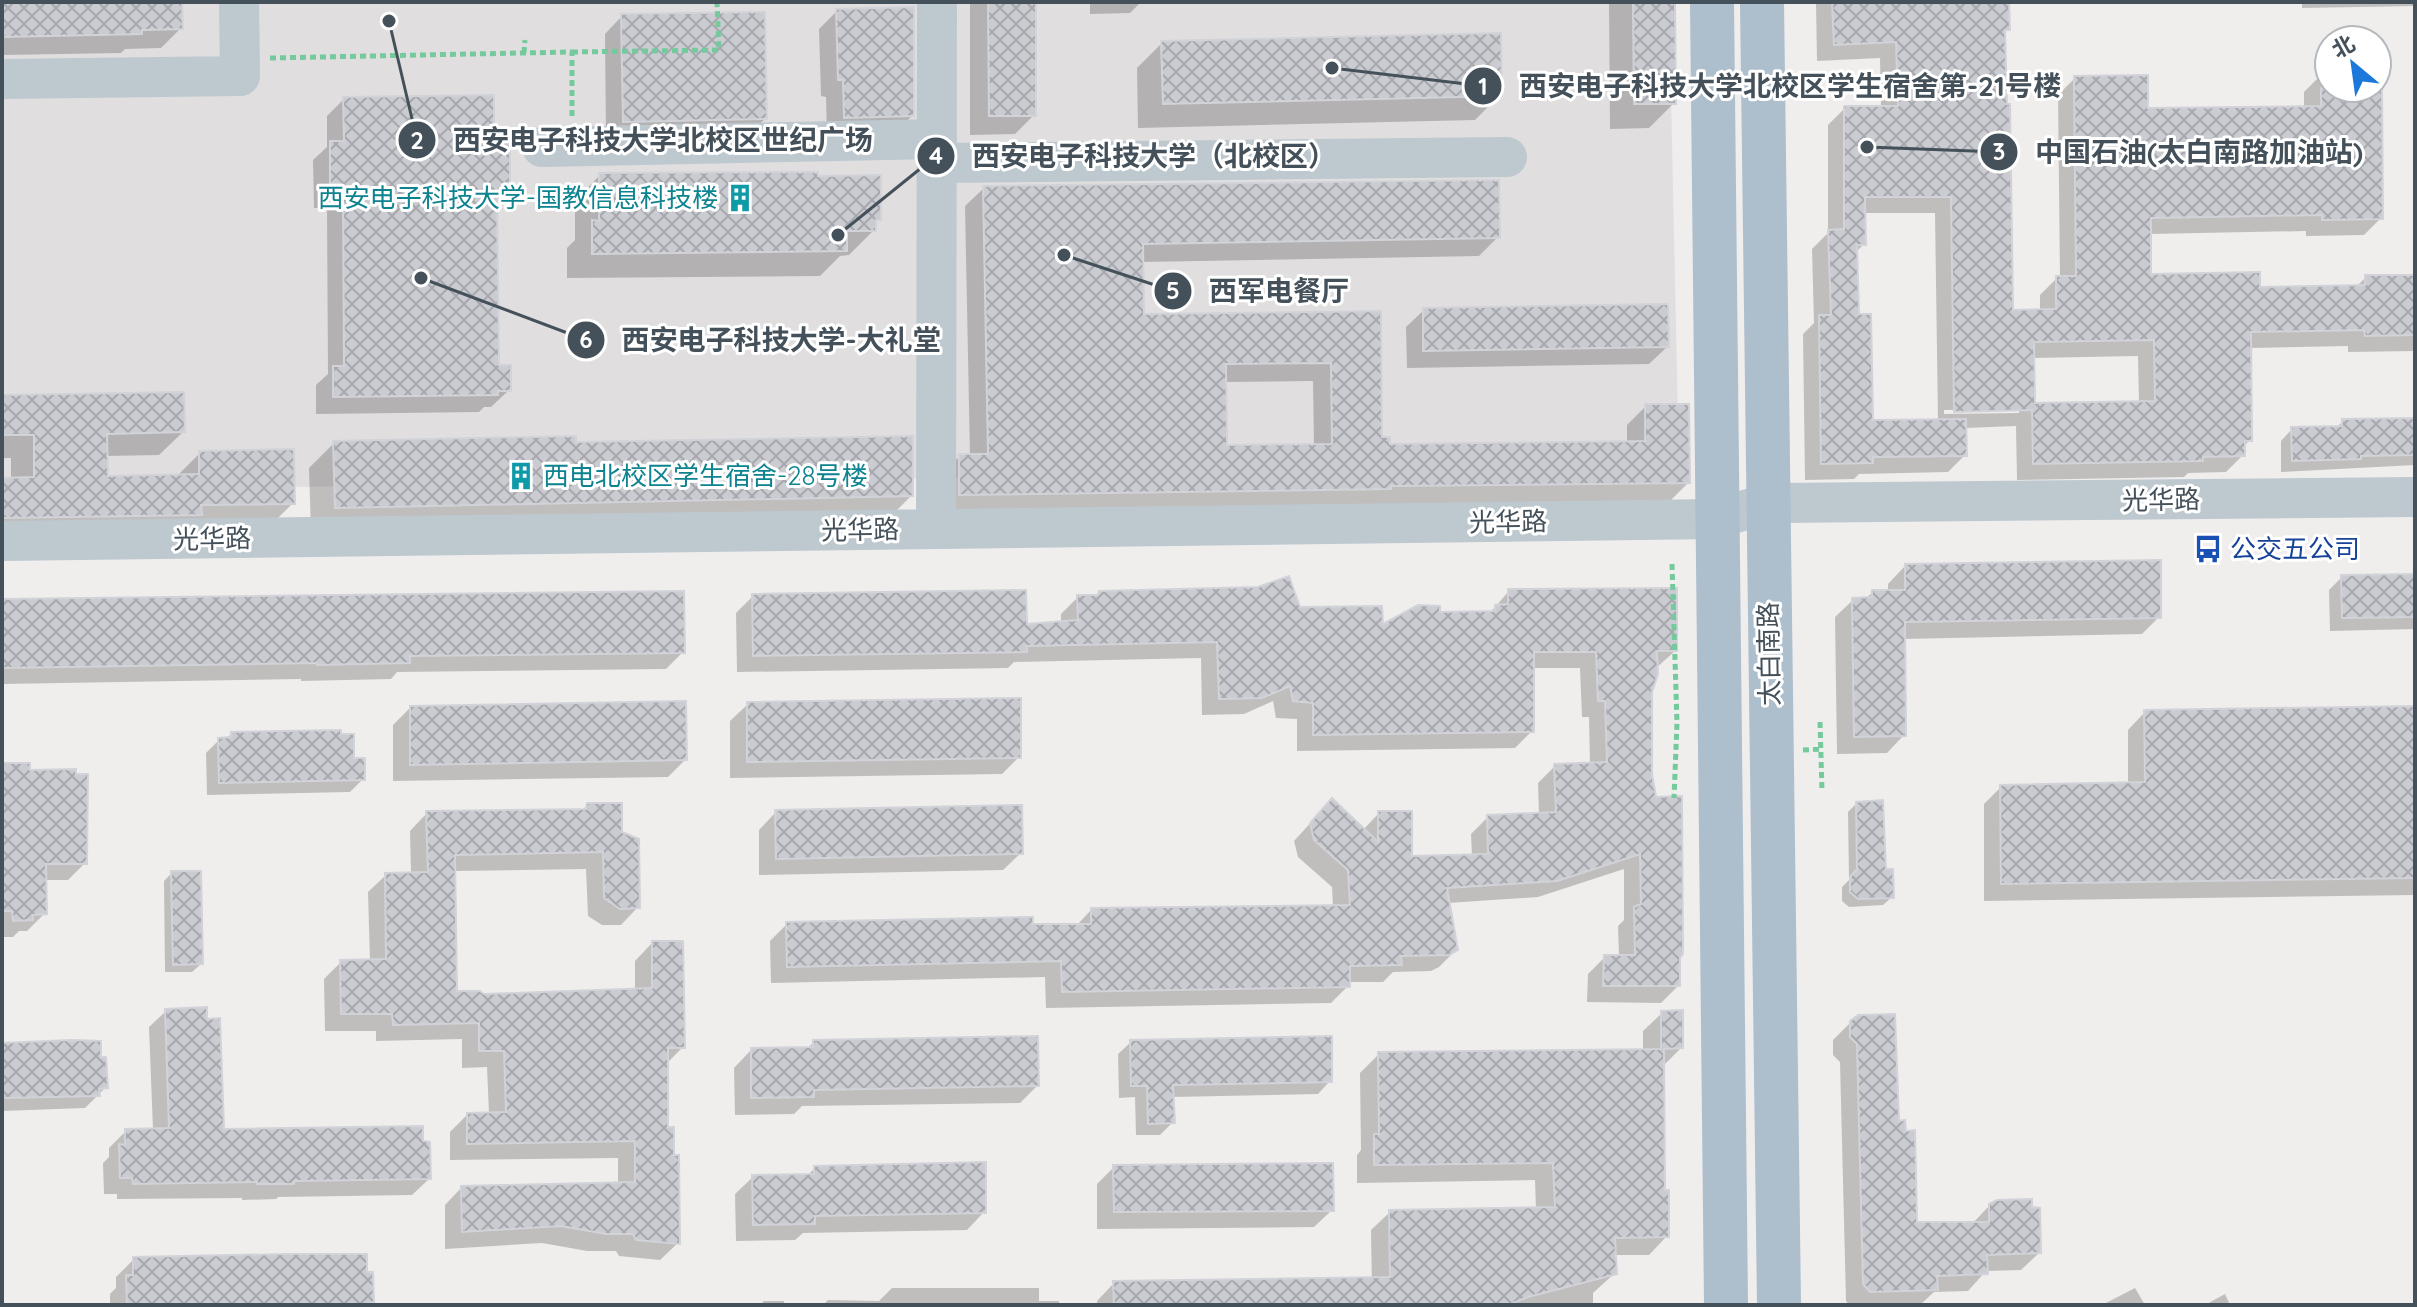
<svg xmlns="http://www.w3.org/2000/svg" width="2417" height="1307" viewBox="0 0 2417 1307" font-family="Quicksand,'Noto Sans SC',sans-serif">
  <defs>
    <pattern id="building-cross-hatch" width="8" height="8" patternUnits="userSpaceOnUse" patternTransform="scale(2)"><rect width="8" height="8" fill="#caccd2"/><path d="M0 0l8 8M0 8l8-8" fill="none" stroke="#a6a8ad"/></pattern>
  </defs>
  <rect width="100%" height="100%" fill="#f0eded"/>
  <path fill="#e0dedf" d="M2 2H1669L1679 468 2 491Z"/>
  <path fill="#0003" fill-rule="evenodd" d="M2 2H180L181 28 161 48 125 49 121 53 2 55Z
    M970 2H1034V115L1015 134 970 135Z
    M1090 2H1141L1130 13 1090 14Z
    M1609 2H1673L1674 103 1649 128 1610 129Z
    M1816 2H2007L2008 29 2003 34 2011 312 2040 311V295L2057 278H2060L2058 95 2075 78 2146 110 2304 108V92L2321 75H2329V88H2377V74H2379L2381 218 2364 235 2306 236V231L2149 234V276L2258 289 2356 287 2366 277H2415V351L2348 352V346L2249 348 2250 440 2243 447V455L2226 472 2188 473 2184 477 2017 480 2016 426 1965 428V455L1948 472 1859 474 1854 479 1805 480 1803 334 1814 323 1812 249 1828 233V125L1845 108H1881L1880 58 1817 61ZM1863 213H1935L1938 421 1871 422 1857 316 1856 252 1864 244ZM2138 356 2139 403 2033 405V358ZM2019 409V413L1944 414V410Z
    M2302 2H2415V6L2302 8Z
    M837 11 912 116 894 133 827 134 826 97 821 96 819 29Z
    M622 16 765 119 747 136 606 139 605 34Z
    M1162 43 1500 95 1475 120 1138 128 1137 68Z
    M344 99 492 142 508 189 496 202 497 367 509 390 491 407H484L479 412 316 414V385L328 374 327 208H314L313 160 327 147V116Z
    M600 175 816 178 879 219 874 224V230L849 255 840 256 820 276 567 278V248L575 240V201Z
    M984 188 1498 237 1479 256 1141 262 1142 316 1379 313 1380 439 1388 446 1627 443V425L1646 406 1688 483 1669 502 941 514V475L960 456H970L965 206ZM1313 381 1314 446 1225 447V382Z
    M1424 310 1667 347 1649 364 1407 368 1406 327Z
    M2 396 183 432 159 455 106 456V478L177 476 200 453 293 503 270 526 2 541V480H11V458H2Z
    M2415 420V465L2281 472V441L2292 429 2336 428 2343 421Z
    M334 443 911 496 886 521 311 532 309 468Z
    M1905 566 2159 617 2142 634 1903 639 1904 735 1887 753 1837 754 1835 617 1853 600 1865 599 1873 592H1888V584Z
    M2415 576V629L2330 631 2329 590 2342 577Z
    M1509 591 1675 651 1656 668 1650 691V774L1678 957V986L1661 1003 1587 1002 1588 974 1605 957H1619L1618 926 1624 920V869L1538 897 1448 903 1456 950 1439 967 1431 971 1393 972 1383 982H1348V986L1331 1003 1046 1008 1045 977 771 983 770 941 787 924 1076 926 1091 910 1333 907 1332 887 1298 857 1294 841 1315 818 1363 830 1379 813 1409 858 1472 856 1471 834 1488 817 1539 815 1538 783 1555 766 1590 765 1589 717H1582L1580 668H1532V731L1515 748 1297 751V719L1276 718 1273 701 1244 714 1202 715 1201 658 1014 662 1008 668 737 672 736 613 753 596 1025 626 1061 624V614L1078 597H1096L1100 593 1299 609 1382 628 1438 614H1489Z
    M2 601 683 652 666 669 397 672 391 679 301 681V679L2 684Z
    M748 704 1019 757 1002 774 730 778V721Z
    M410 708 685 760 668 777 393 781V725Z
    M2415 708V895L1984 901V804L2001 787 2128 785V730L2145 712Z
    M231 734 352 760 363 779 350 792 207 795 206 753 219 740 226 739Z
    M2 765 28 772 85 863 68 880H45V913L27 931H19L13 937H2Z
    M1856 804 1884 871 1892 897 1883 905 1849 907 1842 901V887L1849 880 1848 812Z
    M587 805 620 834 638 907 621 925H602L588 916 586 869 454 871 455 993 483 996 635 991V961L652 943 683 1047 666 1064V1129L678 1243 660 1260 619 1256 616 1251H587L542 1243 445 1249V1205L462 1187 618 1184V1158L450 1160V1132L467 1115 489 1114 487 1067 462 1068V1039L376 1041V1031H325L324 979 341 962H370L368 892 386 875 411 874 410 831 427 813 582 811Z
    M776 812 1021 853 1003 870 759 875V830Z
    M172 873 201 964 192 972H165L164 881Z
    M166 1011 205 1021 222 1131 429 1179 412 1195 278 1197 276 1199 242 1200V1198L117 1199V1194H104L103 1163 109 1157V1148L126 1131 153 1130 149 1027Z
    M1662 1013 1681 1048 1662 1067 1663 1192 1667 1236 1649 1255H1614L1615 1273 1593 1293V1305H1369L1372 1290 1371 1230 1390 1212 1536 1209 1535 1180 1357 1183V1155L1361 1150 1360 1073 1379 1054 1643 1051V1031Z
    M1851 1022 1897 1123 1915 1224H1972L1990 1205 2039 1253 2021 1270 1986 1271 1968 1291 1934 1292 1920 1305H1849L1846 1301 1840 1062 1833 1055V1040Z
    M814 1042 1037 1086 1020 1103 802 1106 794 1114 735 1115 734 1068 751 1050H806Z
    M1131 1042 1330 1081 1318 1094 1172 1097 1173 1122 1160 1135H1136L1135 1097 1119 1098 1118 1054Z
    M2 1046 100 1059 106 1087 85 1108 2 1111Z
    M1114 1167 1332 1210 1314 1227 1097 1229V1184Z
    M815 1168 984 1212 967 1230 803 1233 795 1240 736 1241 735 1194 753 1177 807 1176Z
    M134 1259 365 1274 372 1302 368 1305H110V1294L116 1288V1277Z
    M1114 1283 1362 1305H1097V1301Z
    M892 1288H1039V1301H1059V1305H823L828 1300 879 1301Z
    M2135 1288 2145 1305H2102Z
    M2225 1294 2230 1305H2205Z
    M764 1301H784V1305H760Z"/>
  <path fill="url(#building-cross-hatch)" stroke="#d1d3d8" stroke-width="2" fill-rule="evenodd" d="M2 2H182L183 29 142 30V34L2 37Z
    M988 2H1036V116H989Z
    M1633 2H1675L1676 104H1634Z
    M1832 2H2009L2010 30H2005L2007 104H2010L2013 310 2056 309V276H2076L2074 76 2148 75V108L2321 106V88H2382L2383 219 2322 220V215L2151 218V274L2260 272V287L2365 285V275H2415V335L2365 336 2364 330 2251 332 2252 441H2245V456L2203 457V461L2033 464 2032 410 1954 412 1951 197H1865L1866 245H1857L1859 314H1871L1873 420 1966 419 1967 456 1873 457V463L1821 464 1819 315H1831L1828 230 1844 229V106H1898L1896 42 1834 45ZM2154 340 2155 401 2035 403 2034 342Z
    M914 7V116L844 118 843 80H838L836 9Z
    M765 12 767 119 623 122 621 14Z
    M1501 33 1502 96 1163 104 1161 41Z
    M494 95V140H510V190H497L499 365H511V391H498V395L333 397V366H344L343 191H330V141H344L343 97Z
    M818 172V176L881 175V220H876V231H847V251L592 254V220L599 221V173Z
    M1499 180 1500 238 1143 244 1144 314 1381 311 1382 437H1390V444L1645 441V404H1689L1690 483 1391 486V489L959 495V454H988L983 186ZM1331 363 1332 444 1227 445 1226 364Z
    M1668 304 1669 347 1423 351V308Z
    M184 392 185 432 107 434 108 476 199 474V451L294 449 295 504 201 505 202 515 2 518V478L34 477V435H2V395Z
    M2415 418V455L2361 456V459L2292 461 2291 427 2342 426V419Z
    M576 436V442L913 436V496L335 508 333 441Z
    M2161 560V618L1905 622 1906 736 1854 737 1852 598 1872 597V590H1905V564Z
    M2415 574V617L2342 618 2341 575Z
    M1289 576 1300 607 1382 606 1383 624 1418 605 1440 606V612L1495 611V605L1508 604V589L1677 588V651H1657L1658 674 1652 692V774L1656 797 1682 796 1683 954 1680 958V986H1603L1604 955H1635L1634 907 1641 904 1640 854 1557 881 1447 888 1458 950 1449 955 1401 956 1402 965 1350 966V987L1062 992 1061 961 787 967 786 922 1033 917V924H1091V908L1350 905 1348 870 1314 840 1310 823 1332 798 1378 842V811H1412V856L1488 854 1487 815 1556 812 1554 764 1607 762 1605 701H1598L1596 652H1534V732L1313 735V703L1293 701 1290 686 1262 698 1219 699 1217 642 1027 646V652L753 656 752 594 1026 590 1027 624 1078 620 1077 595H1098L1099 591 1258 587Z
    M684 591 685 653 410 656V663L317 665V663L2 668V599Z
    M1021 698V758L747 762V702Z
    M686 701 687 760 410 765V706Z
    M2415 706V878L2001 884 2000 785 2145 782 2144 710Z
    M341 730V734H354V758H365V780L219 783 218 738 231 737V732Z
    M2 763H30V770L76 769V774H88L87 864H46L47 914 33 915V920L13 921 12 911H2Z
    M1883 800 1886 869H1893L1894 898 1858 899 1850 892V877L1857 869 1856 802Z
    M587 803H622V832L639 839 640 908 620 909 604 898 603 852 455 855 457 991H480L484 994 652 988V941H683L685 1048H668V1127H674V1155H679L680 1244 636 1240 633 1234H606L561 1226 462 1232 461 1186 635 1182V1141L467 1144V1113L506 1112 504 1051H479V1023L393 1025 392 1014H341L340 960 386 959 385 873 428 872 426 811 586 809Z
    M1022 805 1023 854 776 859 775 810Z
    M171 871H201L203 964 173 965Z
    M207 1007V1019L220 1018 224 1129 423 1126V1141L430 1142 431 1179 294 1181V1184H257V1182L133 1184 132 1178H120L119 1144 125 1145V1129L169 1128 165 1009Z
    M1683 1010V1048L1664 1049 1665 1190H1669V1237L1615 1238 1617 1274 1528 1297 1508 1305H1114L1113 1281 1390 1277 1389 1210 1555 1207 1553 1163 1374 1165V1134H1379L1378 1052 1661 1049V1011Z
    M1895 1014 1899 1121 1905 1120 1906 1131 1915 1130 1917 1222H1989V1204L1997 1200 2032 1199V1207L2040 1208 2041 1253 1987 1255 1988 1274 1937 1276 1938 1290 1870 1292 1863 1284 1857 1044 1850 1037V1021L1858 1015Z
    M1038 1036 1039 1086 814 1090V1097L751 1098V1048L813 1047V1040Z
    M1332 1036V1082L1173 1085 1175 1123 1148 1124 1147 1086H1131L1130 1040Z
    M72 1040 101 1041V1057H106L108 1088 99 1089 100 1096 2 1098V1043Z
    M986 1162V1213L815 1216V1224L753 1225 752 1175 814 1174V1166Z
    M1333 1163 1334 1211 1114 1212 1113 1165Z
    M288 1254H367V1272H373L374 1302 361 1305H127L126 1275H133V1257Z"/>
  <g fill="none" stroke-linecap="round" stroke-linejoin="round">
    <path stroke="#74ca9c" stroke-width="5" stroke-dasharray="6 4" stroke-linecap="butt" d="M572 52 719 50 717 2
      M524 53 525 40
      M270 58 572 52V117
      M1672 564 1677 723 1674 798
      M1820 722 1822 791
      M1803 750 1822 749"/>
    <path stroke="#bdc8cf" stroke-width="40" d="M2 79 240 76 239 2
      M542 147 937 139
      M937 163 1507 157
      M936 529 937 2
      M2 541 1717 519 1767 503 2415 497"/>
    <path stroke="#adbecc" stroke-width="44" d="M1712 2 1726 1305
      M1762 2 1779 1305"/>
  </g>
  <defs>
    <symbol id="building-bare" viewBox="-9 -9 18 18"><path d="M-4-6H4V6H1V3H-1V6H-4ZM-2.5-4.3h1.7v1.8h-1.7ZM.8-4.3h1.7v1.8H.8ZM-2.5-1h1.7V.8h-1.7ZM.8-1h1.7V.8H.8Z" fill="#0f9aa8" stroke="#fff" stroke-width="2.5" paint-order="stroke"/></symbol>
    <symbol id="bus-bare" viewBox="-9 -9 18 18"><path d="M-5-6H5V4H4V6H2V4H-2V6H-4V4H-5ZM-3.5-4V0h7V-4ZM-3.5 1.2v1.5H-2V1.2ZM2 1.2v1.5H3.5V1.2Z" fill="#1a4fb4" stroke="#fff" stroke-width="2.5" paint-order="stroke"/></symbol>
  </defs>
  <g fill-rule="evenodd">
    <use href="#building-bare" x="720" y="178" width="40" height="40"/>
    <use href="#building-bare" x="501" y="456" width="40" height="40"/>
    <use href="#bus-bare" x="2188" y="529" width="40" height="40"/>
  </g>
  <g text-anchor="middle" stroke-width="6" stroke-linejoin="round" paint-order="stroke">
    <g font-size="26" fill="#0d838f" stroke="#fff" text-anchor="end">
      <text x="718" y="207">西安电子科技大学-国教信息科技楼</text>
      <text x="543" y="485" text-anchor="start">西电北校区学生宿舍-28号楼</text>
    </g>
    <g font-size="26" fill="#45515a" stroke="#fff">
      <text transform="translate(2161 500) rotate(-1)" y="9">光华路</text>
      <text transform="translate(1508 522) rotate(-1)" y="9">光华路</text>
      <text transform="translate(860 530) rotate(-1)" y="9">光华路</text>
      <text transform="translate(212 539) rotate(-1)" y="9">光华路</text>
      <text transform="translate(1769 654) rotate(-91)" y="9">太白南路</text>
    </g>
    <g font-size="26" fill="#164399" stroke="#fff" text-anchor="start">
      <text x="2230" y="558">公交五公司</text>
    </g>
  </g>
  <path fill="none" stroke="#45515a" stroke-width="3" d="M1332 68L1483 86M389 21L417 140M1867 147L1999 152M838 235L936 156M1064 255L1173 291M421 278L586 340"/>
  <g fill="#45515a" stroke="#fff" stroke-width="3">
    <circle cx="1332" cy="68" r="8"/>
    <circle cx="389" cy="21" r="8"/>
    <circle cx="1867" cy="147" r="8"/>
    <circle cx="838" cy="235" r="8"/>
    <circle cx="1064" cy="255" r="8"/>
    <circle cx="421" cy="278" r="8"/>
    <circle cx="1483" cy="86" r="20"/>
    <circle cx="417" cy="140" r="20"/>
    <circle cx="1999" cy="152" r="20"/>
    <circle cx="936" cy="156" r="20"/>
    <circle cx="1173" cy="291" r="20"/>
    <circle cx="586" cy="340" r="20"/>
  </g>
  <g font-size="24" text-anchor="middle" font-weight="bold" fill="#fff">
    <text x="1483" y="95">1</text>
    <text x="417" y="149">2</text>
    <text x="1999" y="160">3</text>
    <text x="936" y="164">4</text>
    <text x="1173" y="299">5</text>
    <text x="586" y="348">6</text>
  </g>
  <g font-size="28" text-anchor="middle" font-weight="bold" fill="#45515a" stroke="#fff" stroke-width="6" stroke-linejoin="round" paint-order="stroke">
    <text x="1790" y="96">西安电子科技大学北校区学生宿舍第-21号楼</text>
    <text x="663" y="150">西安电子科技大学北校区世纪广场</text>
    <text x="2199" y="162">中国石油(太白南路加油站)</text>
    <text x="1154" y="166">西安电子科技大学（北校区）</text>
    <text x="1279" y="301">西军电餐厅</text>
    <text x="781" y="350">西安电子科技大学-大礼堂</text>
  </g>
  <rect width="2417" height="1307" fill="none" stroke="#45515a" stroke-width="8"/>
  <g transform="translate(2353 64) rotate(331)"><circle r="38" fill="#ffffff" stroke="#b5b9bd" stroke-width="2"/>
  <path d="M0-6L14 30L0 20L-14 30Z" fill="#1c78da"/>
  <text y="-12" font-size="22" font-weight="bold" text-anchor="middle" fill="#45515a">北</text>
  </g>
</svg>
